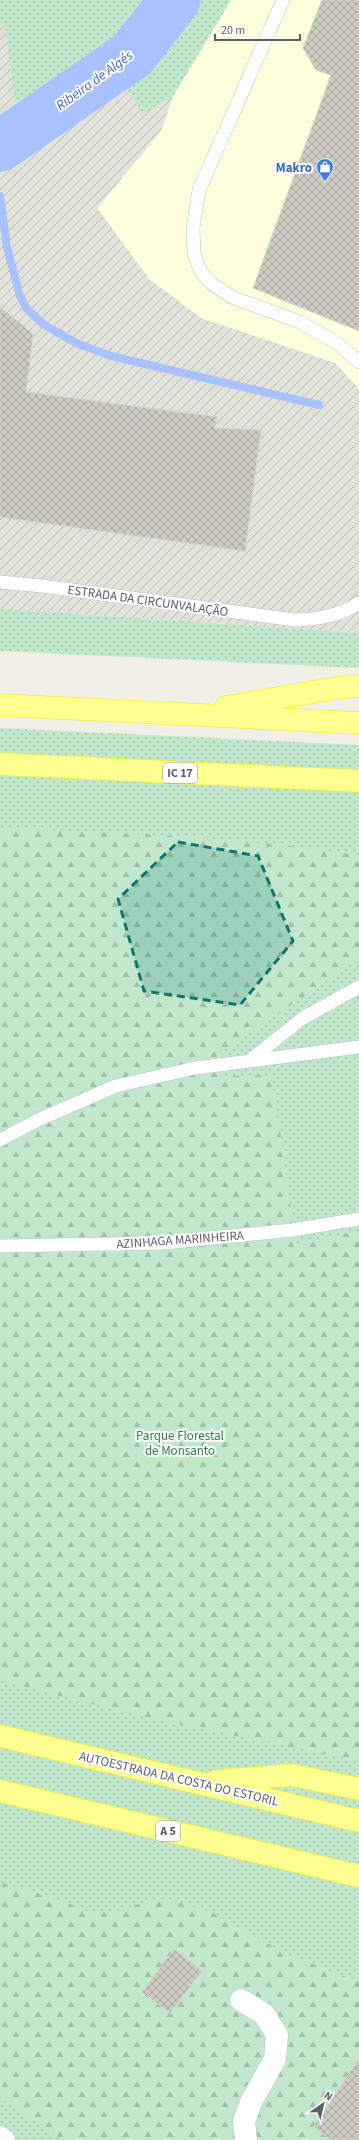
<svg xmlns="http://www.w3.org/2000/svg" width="359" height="2140" viewBox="0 0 359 2140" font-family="'Source Sans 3',sans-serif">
  <defs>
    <pattern id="industrial-furrows" width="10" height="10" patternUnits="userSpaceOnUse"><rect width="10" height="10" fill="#e1e2da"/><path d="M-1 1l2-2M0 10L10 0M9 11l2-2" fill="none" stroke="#babab5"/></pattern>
    <pattern id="grass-dots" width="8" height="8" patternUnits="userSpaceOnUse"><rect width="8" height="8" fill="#c2e8cc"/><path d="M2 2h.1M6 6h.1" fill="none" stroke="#a1bfa9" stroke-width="1.8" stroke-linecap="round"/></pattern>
    <pattern id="forest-firs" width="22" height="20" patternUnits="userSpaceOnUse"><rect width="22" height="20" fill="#c2e8cc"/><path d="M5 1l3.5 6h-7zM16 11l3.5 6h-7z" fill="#a1bfa9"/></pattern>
    <pattern id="building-cross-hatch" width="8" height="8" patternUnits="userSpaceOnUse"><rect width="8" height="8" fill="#cbcbc2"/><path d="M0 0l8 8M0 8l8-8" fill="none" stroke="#a8a8a1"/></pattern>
  </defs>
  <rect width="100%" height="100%" fill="#f0f0e6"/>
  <path fill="#feffdc" d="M231 0H359V389L335 363 201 318 149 279 97 208 161 131 173 96Z"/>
  <path fill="url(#industrial-furrows)" d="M0 0H231L173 96 161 131 97 208 149 279 201 318 335 363 359 389V633L0 609Z"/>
  <path fill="url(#grass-dots)" d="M0 0H231L173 96 143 114 126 86 0 159 5 165 0 167V123L16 108 5 24H0Z
    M0 609 359 633V668L0 651Z
    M0 728 359 745V2140H0Z"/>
  <path fill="url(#forest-firs)" d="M0 828C120 833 240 836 359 855V959L222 1052 225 1076 272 1075 296 1243 359 1231V1761L144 1717 0 1681Z
    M0 1882 58 1899 87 1911H115L152 1900 178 1902 212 1912 283 1952 359 1982V2140H63L0 2099Z"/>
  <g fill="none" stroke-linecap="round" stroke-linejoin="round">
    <path stroke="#a7c2ff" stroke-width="8" d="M0 196 7 247 20 296 26 308 43 324 76 343 111 356 319 405"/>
    <path stroke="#a7c2ff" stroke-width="51" d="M0 146 132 55 175 0"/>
  </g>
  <path fill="url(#building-cross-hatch)" stroke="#d5d4c4" d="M322 0H359V331L253 288 331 75 316 70 303 48Z
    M0 307 33 334 26 392 217 417 214 428 261 430 245 551 0 517Z
    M174 1949 202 1971 170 2013 142 1992Z
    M359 2059V2140H332L313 2127Z"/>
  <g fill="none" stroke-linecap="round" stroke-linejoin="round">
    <defs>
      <path id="lane" d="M283 0 199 190 193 228 194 254 201 272 212 284 234 298 300 322 337 343 359 362
        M0 582 42 586 295 620C319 619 339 616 359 603
        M249 1061 303 1018 359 987
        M0 1140 38 1120 116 1086 195 1068 359 1047
        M0 1246 164 1243 292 1230 359 1219"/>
      <path id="street" d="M241 2000 264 2014 277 2035 275 2059 252 2100 244 2121 246 2140
        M0 2137 4 2140"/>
      <path id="highway" d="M0 705 359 723
        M226 707 336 688 359 686
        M0 764 359 781
        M0 1736 359 1821
        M216 1781 292 1775 359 1789
        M0 1791 359 1876"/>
    </defs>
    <use href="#lane" stroke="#bdbec5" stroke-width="14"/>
    <use href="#street" stroke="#bdbec5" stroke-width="23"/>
    <use href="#highway" stroke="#f6e900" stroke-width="23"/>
    <use href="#lane" stroke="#fff" stroke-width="13"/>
    <use href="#street" stroke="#fff" stroke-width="22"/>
    <use href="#highway" stroke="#feff8e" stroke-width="22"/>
  </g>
  <path fill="#0f766e" fill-opacity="0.2" stroke="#0f766e" stroke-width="3" stroke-dasharray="8 5" stroke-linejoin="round" d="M178 842 258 856 293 941 240 1005 144 991 118 899Z"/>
  <defs>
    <symbol id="shop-pin" viewBox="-11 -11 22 30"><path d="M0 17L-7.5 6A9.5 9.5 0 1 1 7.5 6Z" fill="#3f7fe0" stroke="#fff"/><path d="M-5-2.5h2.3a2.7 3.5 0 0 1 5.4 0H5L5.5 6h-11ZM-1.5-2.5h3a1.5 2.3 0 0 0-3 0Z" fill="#fff"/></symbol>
  </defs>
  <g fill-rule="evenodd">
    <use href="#shop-pin" x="315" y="157" width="20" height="27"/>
  </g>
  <g text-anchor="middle" stroke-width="4" stroke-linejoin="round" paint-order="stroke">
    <g fill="#fff" stroke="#8e8f95" stroke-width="1">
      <rect x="163" y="763" width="34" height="20" rx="3"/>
      <rect x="156" y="1821" width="24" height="20" rx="3"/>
    </g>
    <g font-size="12" font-weight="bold" fill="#5d5f67">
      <text x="180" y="777">IC 17</text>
      <text x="168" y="1835">A 5</text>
    </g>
    <g font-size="13" font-weight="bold" fill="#366cbe" stroke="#fff" text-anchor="end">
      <text x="312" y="172">Makro</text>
    </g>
    <g font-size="13" fill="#5d5f67" stroke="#fff">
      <text transform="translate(148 600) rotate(8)" y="5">ESTRADA DA CIRCUNVALAÇÃO</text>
      <text transform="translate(180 1239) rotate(-4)" y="5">AZINHAGA MARINHEIRA</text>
      <text transform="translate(179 1778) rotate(13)" y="5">AUTOESTRADA DA COSTA DO ESTORIL</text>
    </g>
    <g font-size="13" fill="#31824a" stroke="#fff">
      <text x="180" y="1440">Parque Florestal<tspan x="180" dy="15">de Monsanto</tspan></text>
    </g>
    <g font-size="14" font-style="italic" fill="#4563c7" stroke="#fff">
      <text transform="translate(94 80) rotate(-36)" y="5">Ribeira de Algés</text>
    </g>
  </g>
  <g transform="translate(323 2104) rotate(34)" stroke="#ffffff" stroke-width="3" paint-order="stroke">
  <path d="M0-3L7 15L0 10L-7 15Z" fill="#5d5f67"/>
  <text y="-6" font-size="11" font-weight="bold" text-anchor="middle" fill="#5d5f67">N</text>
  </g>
  <path d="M215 34v6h85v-6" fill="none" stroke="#5d5f67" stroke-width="2"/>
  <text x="221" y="34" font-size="12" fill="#5d5f67" stroke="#ffffff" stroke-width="3" paint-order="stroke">20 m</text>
</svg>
